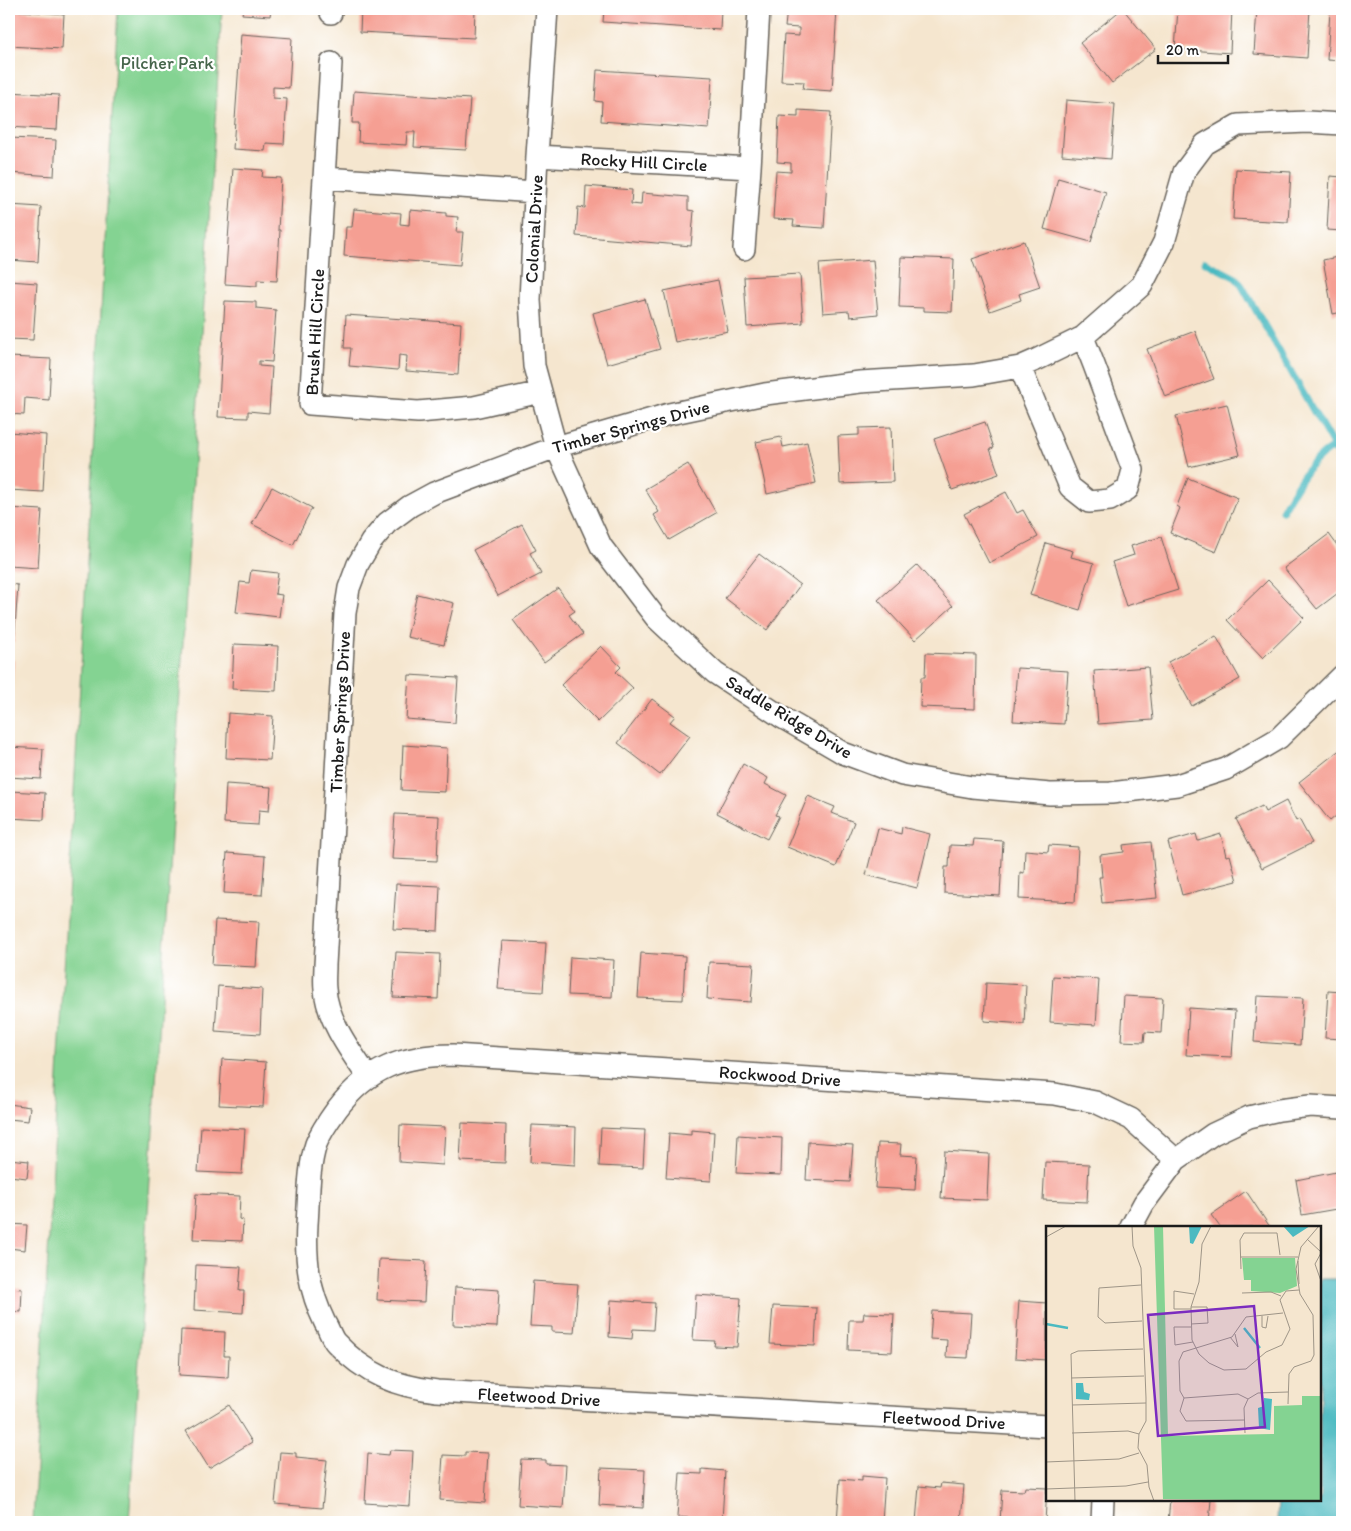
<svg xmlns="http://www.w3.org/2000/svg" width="1351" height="1531" viewBox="0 0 1351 1531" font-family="Itim,sans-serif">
  <rect width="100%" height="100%" fill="#fff"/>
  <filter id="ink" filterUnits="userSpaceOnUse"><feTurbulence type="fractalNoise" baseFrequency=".02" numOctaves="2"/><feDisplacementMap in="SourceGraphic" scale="10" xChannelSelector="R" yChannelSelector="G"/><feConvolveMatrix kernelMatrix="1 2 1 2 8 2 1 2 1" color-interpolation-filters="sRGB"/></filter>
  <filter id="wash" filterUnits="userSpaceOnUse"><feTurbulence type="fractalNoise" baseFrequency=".0096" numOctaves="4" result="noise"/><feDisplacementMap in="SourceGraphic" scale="20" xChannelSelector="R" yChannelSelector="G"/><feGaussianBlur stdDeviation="1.12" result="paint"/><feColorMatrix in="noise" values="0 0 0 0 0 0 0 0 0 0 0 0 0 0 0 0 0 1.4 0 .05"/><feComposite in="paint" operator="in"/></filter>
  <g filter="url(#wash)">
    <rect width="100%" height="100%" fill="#f5e6cf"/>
    <path fill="#84d392" stroke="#507857" d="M118 9H222L129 1522H33Z"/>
    <path fill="#4bbac1" stroke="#346b6e" d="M1320 1279H1342V1522H1277L1278 1500H1320Z"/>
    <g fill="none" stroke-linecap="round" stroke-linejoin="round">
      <path stroke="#4bbac1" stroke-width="7" d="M1205 262 1236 278 1242 286 1342 461
        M1282 511C1297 484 1312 456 1342 442"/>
    </g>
    <g id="blocks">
      <path fill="#f59f93" d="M243 9H271L270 16 242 14Z
        M361 9H475L474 38 360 32Z
        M604 9H721L720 30 603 22Z
        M787 9H837L832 91 803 89 804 82 781 81 784 35 799 36V28L785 27Z
        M1122 9H1123L1156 49 1112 83 1080 43Z
        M1178 9H1232L1230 53 1175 49Z
        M1257 9H1310L1307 58 1254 54Z
        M9 10 64 14 62 49 9 46Z
        M1330 11 1342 12V61L1327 60Z
        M241 34 292 38 289 88 273 87V98L287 99 284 144 266 143 265 151 233 149Z
        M597 70 712 77 709 129 601 121 602 102 595 101Z
        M354 91 470 99 466 150 414 147 415 132H407L406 145 358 142 359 123H352Z
        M9 92 59 95 57 130 9 127Z
        M1066 100 1115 104 1111 159 1062 155Z
        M798 110 831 112 824 228 793 226 794 220 773 219 776 171 791 172V163L777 162 779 116 798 117Z
        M9 138 56 140 54 176 9 173Z
        M233 168 263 170 262 177 281 178 278 230H280L277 281 257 280V286L225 284Z
        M1236 169 1291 172 1288 222 1233 219Z
        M1330 176 1342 177V231L1327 230Z
        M1058 178 1106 192 1091 242 1044 229Z
        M586 186 632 190 631 204 641 205 642 193 688 197V210L694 211 691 246 576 236 578 207 585 208Z
        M9 205 41 207 38 262 9 260Z
        M354 209 401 213 400 224 409 225 410 210 446 213V216L458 217 456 232H463L460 265 344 256 346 227H352Z
        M1024 241 1040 287 1019 294 1021 300 990 311 972 259Z
        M1342 256V312L1333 314 1323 260Z
        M901 257 954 259 952 312 924 311V308L899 307Z
        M873 260 878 314 850 317 849 311 823 313 819 264Z
        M800 274 803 323 747 327 744 277Z
        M718 280 728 331 675 342 664 291Z
        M9 281 37 283 33 340 9 339Z
        M645 299 660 349 607 364 593 313Z
        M225 301 256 302V308L276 310 272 362 259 361V366L272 367 269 413 248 411V418L218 417Z
        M346 315 461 323 458 375 406 371 407 356 399 355 398 370 349 366 351 348H344Z
        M1195 331 1214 379 1165 397 1147 349Z
        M9 357 51 359 49 400 25 398 24 415 9 414Z
        M1227 404 1240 455 1189 467 1176 416Z
        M985 422 994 448 990 449 999 474 952 490 934 439Z
        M891 427 893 482 840 484 838 436 859 435V428Z
        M9 432 46 435 43 492 9 490Z
        M781 437 783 447 807 442 816 483 767 494 756 442Z
        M688 464 716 513 669 540 654 515 659 512 645 489Z
        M1188 478 1238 498 1216 552 1170 533 1180 508 1177 506Z
        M272 487 312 508 293 545 252 524Z
        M1006 492 1017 513 1023 510 1038 537 989 563 964 514Z
        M9 508 42 510 38 568 9 566Z
        M522 524 536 550 530 553 541 574 498 596 473 550Z
        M1329 534 1342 552V590L1317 609 1284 568Z
        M1161 537 1178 590 1126 606 1112 562 1134 555 1131 546Z
        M1046 543 1073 551 1071 557 1094 563 1080 610 1030 595Z
        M759 554 800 585 767 630 725 598Z
        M917 565 953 606 915 640 878 600Z
        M251 570 278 573 275 594 282 595 279 617 236 612 240 582 249 583Z
        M1268 580 1304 618 1263 658 1227 620Z
        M9 584 18 585 14 643 9 642Z
        M558 588 575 611 569 615 583 634 544 662 513 620Z
        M417 594 454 603 444 645 407 637Z
        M1216 636 1240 679 1192 706 1168 662Z
        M234 644 278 646 276 691 232 689Z
        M601 646 621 667 616 672 633 688 598 722 561 685Z
        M926 653 976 655 975 709 920 707 921 677H925Z
        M9 660H14L10 710H9Z
        M1148 667 1153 720 1098 724 1094 671Z
        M1017 668 1068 671 1064 724 1013 721Z
        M409 675 458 678 455 723 406 719Z
        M652 699 675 716 670 722 690 736 660 775 618 743Z
        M228 713 273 716 270 760 226 758Z
        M403 745 447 748 445 792 401 790Z
        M9 747 43 749 41 779 9 777Z
        M1342 748V811L1330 821 1299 782Z
        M743 764 768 778 765 784 786 795 775 815 779 816 767 839 717 813Z
        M226 784 271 787 269 811 259 810 258 825 224 823Z
        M10 791 45 793 44 820 9 818Z
        M808 796 835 807 832 813 854 822 836 867 787 847Z
        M1286 801 1296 821 1299 819 1312 843 1262 868 1236 819 1262 806 1265 812Z
        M395 814 439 816 437 861 392 859Z
        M902 827 930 834 917 888 866 875 878 828 901 834Z
        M1196 834 1198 841 1221 834 1226 856 1230 855 1237 881 1182 895 1168 842Z
        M974 839 1003 841 1000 896 944 893 945 867H949L950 845 973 846Z
        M1151 842 1157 898 1102 903 1099 877H1102L1100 855 1124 852 1123 845Z
        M1049 845 1078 847 1075 902 1019 899 1020 872 1024 873 1025 850 1048 852Z
        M227 853 265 856 262 895 224 893Z
        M396 884 440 886 438 931 393 929Z
        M215 920 259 922 256 967 212 965Z
        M502 941 546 943 543 992 498 989Z
        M396 952 440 954 438 999 393 997Z
        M641 953 685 956 683 1000 638 998Z
        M570 957 614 960 612 997 568 995Z
        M709 962 754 964 751 1002 707 999Z
        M1053 976 1099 979 1096 1025 1050 1022Z
        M986 983 1026 985 1024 1024 984 1021Z
        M218 986 262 989 260 1034 215 1031Z
        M1328 991 1342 992V1039L1325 1038Z
        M1124 996 1163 998 1161 1033 1145 1032 1144 1042 1121 1041Z
        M1257 996 1303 998 1300 1045 1254 1042Z
        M1189 1008 1235 1011 1232 1057 1186 1055Z
        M222 1059 266 1062 263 1107 219 1105Z
        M9 1104 30 1107 28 1121 9 1119Z
        M462 1123 506 1125 505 1163 460 1161Z
        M400 1125 445 1127 443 1165 399 1162Z
        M532 1125 576 1127 575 1165 530 1162Z
        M201 1127 245 1129 242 1174 198 1172Z
        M601 1128 645 1130 643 1168 599 1166Z
        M691 1130 714 1132 711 1181 666 1178 669 1133 691 1135Z
        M738 1135 782 1138 781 1175 736 1173Z
        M808 1142 853 1145 850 1182 806 1180Z
        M878 1143 901 1144 900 1155 917 1156 915 1190 875 1188Z
        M944 1151 989 1154 987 1200 941 1198Z
        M9 1159 29 1161 27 1178 9 1176Z
        M1045 1162 1089 1164 1087 1202 1043 1200Z
        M1336 1172 1342 1208 1302 1215 1296 1180Z
        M1246 1191 1270 1227H1220L1211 1215Z
        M196 1194 240 1196 239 1219 243 1220 242 1241 193 1239Z
        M9 1224 27 1225 25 1250 9 1248Z
        M379 1259 426 1261 424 1302 377 1300Z
        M196 1265 241 1267 239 1291H244L243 1313 194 1310Z
        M533 1281 578 1284 574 1333 552 1332V1327L530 1326Z
        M455 1287 499 1290 497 1327 453 1325Z
        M9 1288 22 1289 21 1312 9 1311Z
        M696 1295 741 1298 737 1347 714 1346 715 1341 693 1340Z
        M611 1300 655 1303 653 1330 633 1329 632 1339 609 1337Z
        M1019 1301 1047 1303V1360L1015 1358Z
        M773 1306 817 1308 815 1346 770 1344Z
        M932 1311 971 1313 968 1358 946 1357 947 1340 930 1339Z
        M864 1313 894 1314 892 1352 848 1350 849 1320H863Z
        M181 1330 225 1332 224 1356H229L228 1378 179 1375Z
        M229 1405 252 1442 209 1468 186 1431Z
        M390 1450 413 1451 410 1506 365 1503 368 1453 389 1455Z
        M280 1452 296 1453V1457L327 1460 322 1508 275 1504Z
        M465 1452 488 1453 485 1503 440 1500 443 1455 465 1456Z
        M521 1459 546 1460V1464L566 1465 563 1508 518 1505Z
        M601 1468 645 1470 643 1508 599 1505Z
        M702 1469 725 1471 722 1520 677 1517 680 1473 702 1474Z
        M862 1476 885 1478 882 1522H837L840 1479 862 1481Z
        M941 1483 964 1485 961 1522H916L919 1486 940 1488Z
        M1025 1487 1047 1488 1045 1522H1000L1002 1490 1024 1491Z
        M1170 1500H1211L1209 1522H1168Z"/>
    </g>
  </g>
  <g filter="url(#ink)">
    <use href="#blocks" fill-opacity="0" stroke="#68635b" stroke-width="1"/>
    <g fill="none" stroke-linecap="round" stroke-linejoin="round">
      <defs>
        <path id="street" d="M547 9 537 156 530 300 534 366 556 447 601 546 656 618 715 673 783 718 843 753 902 775 972 787 1050 794 1111 793 1177 785 1226 769 1279 738 1342 676
          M331 13V9
          M537 156 750 168 759 9
          M324 178 331 63
          M535 192 324 178 310 404 418 412 474 407 541 392
          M744 249 750 168
          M1020 367 1070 487 1089 502 1110 500 1128 489 1133 470 1094 365 1083 337
          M368 1077C351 1052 327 1020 325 989 324 981 325 973 325 965L345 613 349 588 358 564 371 542 387 523 410 506 434 493 556 447 669 414 765 394 860 382 974 375 1020 367 1036 360 1083 337 1142 285 1164 242 1184 172 1205 144 1238 125 1307 122 1342 124
          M1131 1227 1144 1203 1176 1160 1213 1134 1249 1117 1279 1110 1310 1106 1342 1108
          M1047 1426 437 1391C395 1386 365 1374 336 1343 331 1338 329 1329 325 1323 309 1290 305 1261 307 1224 309 1198 308 1169 316 1144 321 1131 329 1120 337 1109 368 1068 403 1055 453 1055L1055 1094 1095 1102 1131 1119 1176 1160
          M1102 1522 1103 1500"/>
      </defs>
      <use href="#street" stroke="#68635b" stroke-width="24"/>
      <use href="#street" stroke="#fff" stroke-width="21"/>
    </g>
  </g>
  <g text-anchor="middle" stroke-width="4.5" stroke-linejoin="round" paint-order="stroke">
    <g font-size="18" fill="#46654b" stroke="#fff">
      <text x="167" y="69">Pilcher Park</text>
    </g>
    <g font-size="18" fill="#1c1c1c" stroke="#fff">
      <text transform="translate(644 162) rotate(3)" y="6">Rocky Hill Circle</text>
      <text transform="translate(534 229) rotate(-87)" y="6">Colonial Drive</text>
      <text transform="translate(315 332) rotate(-87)" y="6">Brush Hill Circle</text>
      <text transform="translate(631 427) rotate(-15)" y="6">Timber Springs Drive</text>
      <text transform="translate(340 712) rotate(-87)" y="6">Timber Springs Drive</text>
      <text transform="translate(789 717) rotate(31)" y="6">Saddle Ridge Drive</text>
      <text transform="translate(780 1076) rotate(4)" y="6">Rockwood Drive</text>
      <text transform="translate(539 1397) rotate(3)" y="6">Fleetwood Drive</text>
      <text transform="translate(944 1420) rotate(3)" y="6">Fleetwood Drive</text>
    </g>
  </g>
  <g transform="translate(1046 1226)">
    <rect width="275" height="275" fill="#f5e6cf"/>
    <path d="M108 0H117L122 210 228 208V180L256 179V170H275V275L117 273ZM196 32H249L251 60 234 67 205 65V54H198Z" fill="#84d392"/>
    <path d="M143 0H156L147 18 144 17ZM237 0H264L247 11ZM30 157H37L38 166 44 168 43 174 30 173ZM218 172 226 173 224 204 213 202 212 182 218 180Z" fill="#4bbac1"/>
    <path fill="none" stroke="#4bbac1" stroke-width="2.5" d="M0 98 22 102M198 102 214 122"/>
    <path fill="none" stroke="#9e9587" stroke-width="1" d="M86 0 87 20 95 42 100 172V195L93 208 92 222 101 239 103 261 108 275M165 0 156 18 153 56 145 81 146 114 153 128 163 137 178 144 200 143 220 126 236 119 244 103 234 74 240 65 253 64M0 11 20 0M261 13 275 26M275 27 269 38 275 55M194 31H252M252 35 253 58M195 43 194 14 198 7H231L234 29M95 59 53 62 52 91 59 97 96 95M196 67 225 66 235 70M145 81H161L162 97 145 98M145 83H128V65L148 68M216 90V101L220 102 222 90M145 101H128L129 119 147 116M184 111 192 121 189 108M25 152 98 150M138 172 134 165 133 135 137 126 186 111 200 91 237 87M138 172 134 185 140 195 199 194M138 172 192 168 202 173M242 178 243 148 248 141 265 135 268 129 267 89 254 68 250 43 255 21 273 0M26 179 100 177M26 207 82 205 93 208M199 207 198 182 202 173 212 167 242 166M0 236 73 233 93 227M0 263 80 260 102 256M29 275 25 128 32 125 97 123"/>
    <path fill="#7b2cbf" fill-opacity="0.15" stroke="#7b2cbf" stroke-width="2.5" d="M208 80 219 201 112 210 102 89Z"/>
    <rect width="275" height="275" fill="none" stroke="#1c1c1c" stroke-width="2.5"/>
  </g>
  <rect width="1351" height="1531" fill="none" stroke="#fff" stroke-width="30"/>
  <path d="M1158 55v8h70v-8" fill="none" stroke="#1c1c1c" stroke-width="2.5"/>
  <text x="1166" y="55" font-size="15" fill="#1c1c1c" stroke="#ffffff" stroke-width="4" paint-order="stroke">20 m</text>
</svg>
